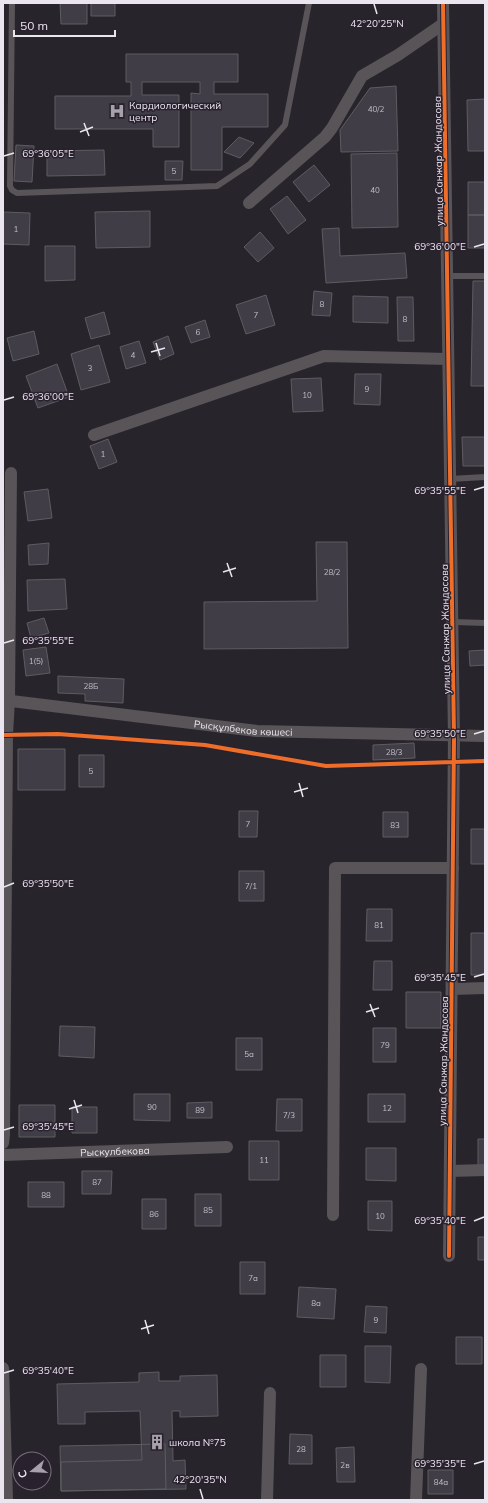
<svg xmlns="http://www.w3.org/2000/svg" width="488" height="1503" viewBox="0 0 488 1503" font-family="Mulish,sans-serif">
  <rect width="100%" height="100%" fill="#28242b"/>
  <path fill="#403d47" stroke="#5e5c61" d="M60 3H87V24H61Z
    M91 3H115V16H91Z
    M126 54H238V82H214V94H268V127H222V170H191V93L200 94V82H142V95H179V147H153V129H55V96H131V82H126Z
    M396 86 398 151 341 152 340 130 370 88Z
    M485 99V151H468L467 100Z
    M239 137 254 143 240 158 224 152Z
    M16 145 34 146 32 182 14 181Z
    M104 150 105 175 47 176V151Z
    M397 153 398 227 352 228 351 154Z
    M165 161H183L182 180H165Z
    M314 165 330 185 309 202 293 182Z
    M468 182H485V215H468Z
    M287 196 306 220 288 234 270 209Z
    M150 211V247L96 248 95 212Z
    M3 212 30 213 29 245 3 244Z
    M468 215H485V248H468Z
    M339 228 340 256 405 253 407 278 326 283 322 229Z
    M260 232 274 248 258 262 244 247Z
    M45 246H75V280L45 281Z
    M473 281H485V386H471Z
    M314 291 332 293 330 316 312 315Z
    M266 295 275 325 246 334 236 305Z
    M353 296 388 297V323L353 322Z
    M397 297H413L414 341H398Z
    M104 312 110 334 91 339 85 318Z
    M205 320 210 337 191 343 185 327Z
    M34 331 39 354 13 361 7 338Z
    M168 336 174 354 160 360 153 342Z
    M139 341 146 363 126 369 120 347Z
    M99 345 110 382 81 390 71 354Z
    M57 364 69 397 38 408 26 376Z
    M355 374H381L380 405 354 404Z
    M321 378 323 411 293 412 291 379Z
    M462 437H485V466H463Z
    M108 439 117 462 99 469 90 446Z
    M48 489 52 518 28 521 24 492Z
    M316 542H347L348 648 204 649V602L317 601Z
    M49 543 48 564 29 565 28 545Z
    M65 579 67 609 28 611 27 580Z
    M44 618 49 633 31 638 27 623Z
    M46 647 50 673 26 676 23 650Z
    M485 650V665L470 666 469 651Z
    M58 676 124 679 123 703 85 701V694L58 693Z
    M414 743 415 758 373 760V745Z
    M18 749H65V790H18Z
    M79 755H104V787H79Z
    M239 811H258L257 837H239Z
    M383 812H408V837H383Z
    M471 829H485V864H471Z
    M239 871H264V901H239Z
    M367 909H392V941H366Z
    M471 933H485V975H471Z
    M374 961H392V990H373Z
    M406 992H441V1028H406Z
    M60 1026 95 1027 94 1058 59 1056Z
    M373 1028H396V1062H373Z
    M236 1038H262V1070H236Z
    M134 1094H170V1121L134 1120Z
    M368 1094H405V1122H368Z
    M277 1099H302V1131H276Z
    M212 1102V1118H187V1103Z
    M19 1105H55V1137H19Z
    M72 1107H97V1133H72Z
    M478 1139H485V1166H478Z
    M249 1141H279V1180H249Z
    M366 1148H396V1181L366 1180Z
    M82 1171H112L111 1194H82Z
    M28 1182H64V1207H28Z
    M195 1194H221V1226H195Z
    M142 1199H166V1229H142Z
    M368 1201H392V1231L368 1230Z
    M478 1237H485V1260H478Z
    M240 1262H265V1294H240Z
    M299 1287 336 1289 334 1319 297 1317Z
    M366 1306 387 1307 386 1333 364 1332Z
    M456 1337H482V1364H456Z
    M365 1346H391L390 1383 365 1382Z
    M320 1355H346V1387H320Z
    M159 1372V1381H180V1376L217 1375 218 1416 180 1417V1411H172L173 1461 185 1460 186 1489 61 1491V1462L142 1460 140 1411 85 1412V1424H58L57 1384 139 1382V1373Z
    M290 1434 312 1435V1464H289Z
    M165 1444 166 1489 61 1491 60 1446Z
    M354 1447 355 1482H337L336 1448Z
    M428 1470H453V1494H428Z"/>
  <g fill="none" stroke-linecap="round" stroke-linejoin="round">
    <path stroke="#585458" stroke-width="6" d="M12 3 10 186 12 190 17 193 217 186 250 164 285 125 309 3
      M447 276H485
      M450 479 485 477
      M453 622 485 623"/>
    <g stroke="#585458" stroke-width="12">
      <path d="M443 3 454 737 449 1256"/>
      <path d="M249 203 325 137 332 128 362 76 398 55 443 24"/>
      <path d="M94 435 324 356 448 359"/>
      <path id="s1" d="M3 700 257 731 485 736"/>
      <path d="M452 989 485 988"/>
      <path d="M3 1143 4 1135 7 735 9 700 11 473"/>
      <path id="s2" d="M3 1155 227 1147"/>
      <path d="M450 1171 485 1170"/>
      <path d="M333 1215 335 868H453"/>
      <path d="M3 1368 7 1500"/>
      <path d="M267 1500 270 1393"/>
      <path d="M416 1500 421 1369"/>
    </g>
    <defs>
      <path id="cycleway" d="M443 3 454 737 449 1256
        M3 735 58 734 205 745 326 766 485 761"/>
    </defs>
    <use href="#cycleway" stroke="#29212e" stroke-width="6"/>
    <use href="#cycleway" stroke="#ee6e29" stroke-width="4"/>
  </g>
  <path fill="none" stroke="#eae5ee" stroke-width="1.5" d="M374 4 377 14M84 123 89 136M80 132 93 127M4 156 14 153M474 247 484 244M156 343 160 356M151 352 165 348M4 400 14 397M474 490 484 487M227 563 232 577M223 572 236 568M4 643 14 640M474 734 484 731M299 783 303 797M294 792 308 788M4 887 14 883M474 977 484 974M370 1004 375 1017M366 1012 379 1008M74 1100 78 1113M69 1109 82 1105M4 1130 14 1127M474 1221 484 1217M145 1320 149 1334M141 1329 154 1325M4 1373 14 1370M474 1464 484 1461M200 1489 203 1499"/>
  <defs>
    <symbol id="hospital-bare" viewBox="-9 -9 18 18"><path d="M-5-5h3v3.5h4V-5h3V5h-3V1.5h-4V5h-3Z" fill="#a6a1aa" stroke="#29212e" stroke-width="2.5" paint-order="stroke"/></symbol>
    <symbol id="building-bare" viewBox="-9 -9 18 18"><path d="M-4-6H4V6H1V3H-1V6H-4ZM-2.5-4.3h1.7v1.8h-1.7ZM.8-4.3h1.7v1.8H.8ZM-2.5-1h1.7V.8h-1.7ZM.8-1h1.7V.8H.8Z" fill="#a6a1aa" stroke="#29212e" stroke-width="2.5" paint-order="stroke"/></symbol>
  </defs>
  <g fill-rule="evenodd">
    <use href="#hospital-bare" x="106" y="100" width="22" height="22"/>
    <use href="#building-bare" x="146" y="1431" width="22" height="22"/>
  </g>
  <g text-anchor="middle" stroke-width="3" stroke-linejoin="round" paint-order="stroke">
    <g font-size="8" fill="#c0bbc4">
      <text x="376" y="112">40/2</text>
      <text x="174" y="174">5</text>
      <text x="375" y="193">40</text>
      <text x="16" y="232">1</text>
      <text x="322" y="307">8</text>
      <text x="256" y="318">7</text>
      <text x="405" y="322">8</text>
      <text x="198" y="335">6</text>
      <text x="133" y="358">4</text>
      <text x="90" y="371">3</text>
      <text x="367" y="392">9</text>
      <text x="307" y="398">10</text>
      <text x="103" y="457">1</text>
      <text x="332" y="575">28/2</text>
      <text x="36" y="664">1(5)</text>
      <text x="91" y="689">28Б</text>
      <text x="394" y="755">28/3</text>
      <text x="91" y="774">5</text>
      <text x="248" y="827">7</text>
      <text x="395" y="828">83</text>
      <text x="251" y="889">7/1</text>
      <text x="379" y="928">81</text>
      <text x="385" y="1048">79</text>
      <text x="249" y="1057">5а</text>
      <text x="152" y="1110">90</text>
      <text x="387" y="1111">12</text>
      <text x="200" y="1113">89</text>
      <text x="289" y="1118">7/3</text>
      <text x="264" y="1163">11</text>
      <text x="97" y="1185">87</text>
      <text x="46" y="1198">88</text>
      <text x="208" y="1213">85</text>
      <text x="154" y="1217">86</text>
      <text x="380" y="1219">10</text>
      <text x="253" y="1281">7а</text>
      <text x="316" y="1306">8а</text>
      <text x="376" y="1323">9</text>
      <text x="301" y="1452">28</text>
      <text x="345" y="1468">2в</text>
      <text x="441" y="1485">84а</text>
    </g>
    <g font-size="10" fill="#eae5ee" stroke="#29212e" text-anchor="start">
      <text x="129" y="109">Кардиологический<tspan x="129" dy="12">центр</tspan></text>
      <text x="169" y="1446">школа №75</text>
    </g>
    <g font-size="10" fill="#eae5ee" stroke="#29212e">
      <text transform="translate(438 161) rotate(-91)" y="4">улица Санжар Жандосова</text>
      <text transform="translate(445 629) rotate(-91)" y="4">улица Санжар Жандосова</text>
      <text dy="4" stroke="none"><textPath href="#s1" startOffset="242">Рысқұлбеков көшесі</textPath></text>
      <text transform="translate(443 1061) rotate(-89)" y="4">улица Санжар Жандосова</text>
      <text dy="4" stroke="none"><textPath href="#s2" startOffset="112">Рыскулбекова</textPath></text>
    </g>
  </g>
  <g font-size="10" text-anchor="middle" fill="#eae5ee" stroke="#29212e" stroke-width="3" stroke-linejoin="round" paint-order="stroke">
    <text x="377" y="27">42°20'25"N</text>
    <text x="48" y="157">69°36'05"E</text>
    <text x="440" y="250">69°36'00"E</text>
    <text x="48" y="400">69°36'00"E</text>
    <text x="440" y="494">69°35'55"E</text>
    <text x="48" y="644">69°35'55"E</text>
    <text x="440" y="737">69°35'50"E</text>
    <text x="48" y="887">69°35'50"E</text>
    <text x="440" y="981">69°35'45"E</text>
    <text x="48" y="1130">69°35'45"E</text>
    <text x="440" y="1224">69°35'40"E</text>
    <text x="48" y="1374">69°35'40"E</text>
    <text x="440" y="1467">69°35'35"E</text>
    <text x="200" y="1483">42°20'35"N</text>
  </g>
  <rect width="488" height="1503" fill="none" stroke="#eae5ee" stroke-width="8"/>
  <g transform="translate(32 1471) rotate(252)"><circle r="19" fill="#29212e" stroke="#766f7b"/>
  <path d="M0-3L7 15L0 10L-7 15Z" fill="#a6a1aa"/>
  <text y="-6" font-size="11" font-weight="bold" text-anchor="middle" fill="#eae5ee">С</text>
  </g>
  <path d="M14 30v6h101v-6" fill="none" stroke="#eae5ee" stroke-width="2"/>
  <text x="20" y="30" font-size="12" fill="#eae5ee" stroke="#29212e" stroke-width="3" paint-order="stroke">50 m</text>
</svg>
